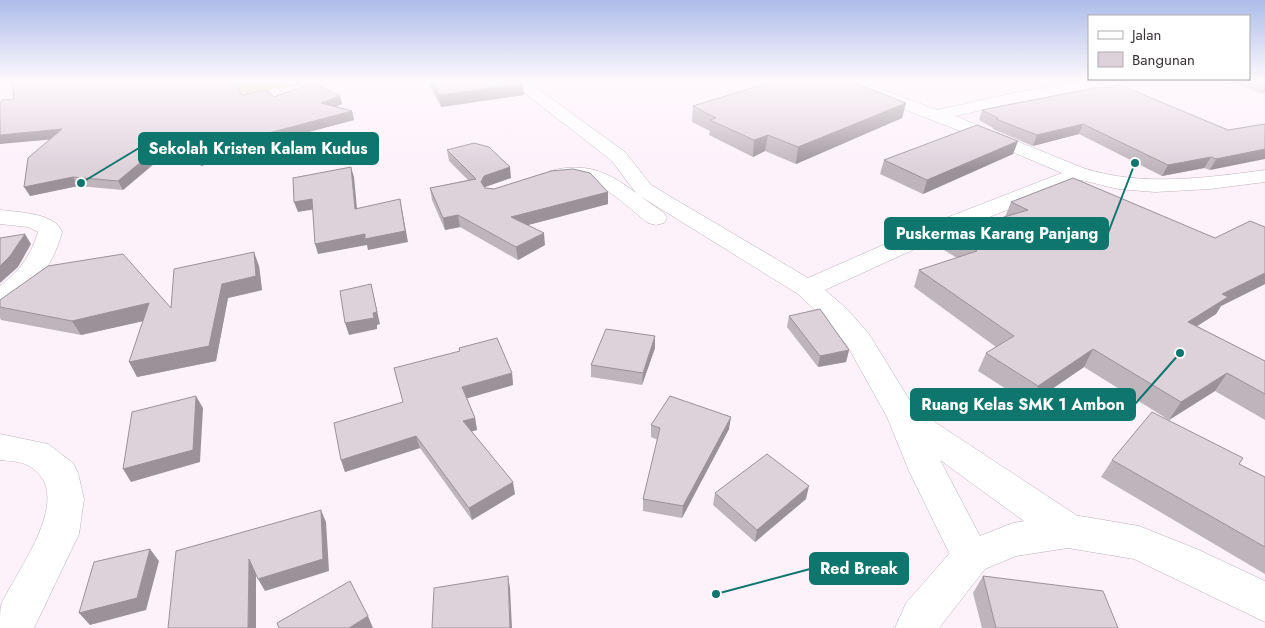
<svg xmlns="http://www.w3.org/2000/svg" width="1265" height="628" viewBox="0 0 1265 628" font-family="Jost,sans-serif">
  <rect width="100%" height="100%" fill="#fdf1fa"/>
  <path fill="#d0d895" d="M172 81H324L251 93Z"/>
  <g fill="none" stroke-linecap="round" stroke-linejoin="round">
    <defs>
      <path id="minor" d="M509 81H527L625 152 651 185 808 278 933 223 1062 173 984 140 838 84 836 81H859L937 110 1014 93 1085 81H1121L1119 84 1113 86 1014 103 955 116 1083 168C1142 187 1205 178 1265 170V182L1210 189 1155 192 1118 189 1081 180 950 233 825 290 847 309 869 334 915 409 1082 519 1087 531 1082 543 1068 548 1054 543 940 460 991 557 985 569 971 575 957 569 909 471 887 417 847 345 827 321 798 294 640 196 664 213 667 218 664 223 656 225 648 223C631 210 603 182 581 179 571 177 561 182 550 179L547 175 550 171C586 162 607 171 636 193L611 160Z"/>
      <path id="tertiary" d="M0 210C17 212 56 213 62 232 54 263 33 297 0 305V286C20 271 31 255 38 232L28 227 0 224Z
        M0 434 48 444 73 463 78 473 84 499 79 534 34 628H0C0 621 0 611 1 605 15 572 80 492 27 465 20 461 8 461 0 460Z
        M1068 514 1139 526 1199 550 1265 581V622L1134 559 1068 548 1016 556 985 569 939 628H895L906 603 957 545 1013 523Z"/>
    </defs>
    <use href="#minor" stroke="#beb2bb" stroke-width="1"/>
    <use href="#tertiary" stroke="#beb2bb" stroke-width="1"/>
    <use href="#minor" fill="#fff" fill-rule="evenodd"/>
    <use href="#tertiary" fill="#fff" fill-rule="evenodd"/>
  </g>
  <path fill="#beb4bb" d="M12 81H237L241 95 274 97 340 96 342 104 335 107 352 111 354 120 229 153 231 157 201 166 181 141 123 190 78 186 30 196 50 139 14 99Z
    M427 81H519L524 95 441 107Z
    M1225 81H1265V92L1261 93Z
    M906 103 902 118 796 164 765 151 753 157 709 135 710 131 692 122 693 106Z
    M982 110 1228 130 1265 124 1210 170 1204 168 1162 176 1079 134 1033 146 993 129V128L979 120Z
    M1018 141 1013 154 923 194 880 174 884 160Z
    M447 150 511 178 485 187V188L494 189 608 192V204L528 225 545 245 518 260 460 227 445 230 432 200 430 188 468 180 449 161Z
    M1011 202 1215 238 1265 227V284L1221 306 1216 314 1197 326 1265 361V420L1215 391 1169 420 1084 367 1030 404 978 371 986 353 996 347 914 287 919 270 957 258 944 250 950 233 1005 217Z
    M259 266 262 290 228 298 216 361 137 377 143 321 81 335 1 320 0 318V300L171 308Z
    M789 316 849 350 846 362 818 367 787 327Z
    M655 348 642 385 591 377V365Z
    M512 373 513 385 467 398 475 418 477 430 472 431 515 494 472 520 420 448 345 472 341 460Z
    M651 425 729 429 682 518 643 511V499L658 440 651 437Z
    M1112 460 1239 464 1265 477V574L1101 477Z
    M715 493 806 499 755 542 713 505Z
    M983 576 1118 628H982L973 593Z"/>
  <path fill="#9b9299" d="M523 84 524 95 441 107 439 95Z
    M1265 85V92L1261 93Z
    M340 96 342 104 323 111 321 103Z
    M906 103 902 118 796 164 798 147Z
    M352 111 354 120 229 153 231 157 201 166 197 157 223 145Z
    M1083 124 1079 134 1033 146 1037 135Z
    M62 129 67 138 0 144V135Z
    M177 132 181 141 123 190 118 181Z
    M768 135 765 151 753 157 754 140Z
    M1018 141 1013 154 923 194 927 180Z
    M1265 149V159L1210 170 1216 159Z
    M1211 157 1204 168 1162 176 1168 165Z
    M351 167 354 177 358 219 355 209Z
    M510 167 511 178 485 187 482 194 481 182 484 176Z
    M73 177 78 186 30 196 24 187Z
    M608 192V204L513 229 511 217Z
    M312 199 316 209 298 212 294 202Z
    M400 199 408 242 368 250 367 245 318 254 315 244Z
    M458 215 460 227 445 230 443 218Z
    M544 233 545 245 518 260 516 247Z
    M25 234 31 244 18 267 0 283V266Z
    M254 252 259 266 262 290 228 298 216 361 137 377 129 362 222 284Z
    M1265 273V284L1221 306 1216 314 1177 339 1188 322 1222 294Z
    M371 284 380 324 377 325V329L349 335 345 323Z
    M149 303 157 318 81 335 72 321Z
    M655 336V348L642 385 643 373Z
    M1093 349 1084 367 1030 404 1038 386Z
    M849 350 846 362 818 367 820 356Z
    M512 373 513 385 465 399 462 387Z
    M1227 373 1215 391 1169 420 1181 402Z
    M196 396 203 408 200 462 131 482 123 469Z
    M731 417 729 429 682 518 683 506Z
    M475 418 477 430 466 433 463 421Z
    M416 436 420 448 345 472 341 460Z
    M513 482 515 494 472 520 469 508Z
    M809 486 806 499 755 542 757 530Z
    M321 510 326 522 329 571 265 591 258 579Z
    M150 549 159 561 146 610 90 625 79 613Z
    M249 559 256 571V628H248Z
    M508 576 510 588 512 628H510Z
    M368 616 373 628H349Z"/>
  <path fill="#ddd1da" stroke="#9b9299" d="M12 81H237L241 95 267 90 274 97 313 83 340 96 321 103 352 111 223 145 227 148 197 157 177 132 118 181 73 177 24 187 28 158 62 129 0 135V104L2 100 14 99Z
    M431 81H519L523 84 439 95Z
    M775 81H850L906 103 798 147 768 135 754 140 710 120 716 118 693 106Z
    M1255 81H1265V84Z
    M1120 85 1228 130 1265 124V149L1216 159 1211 157 1168 165 1083 124 1037 135 996 119 998 118 982 110 1099 87 1103 88Z
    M977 125 1018 141 927 180 884 160Z
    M474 143 489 147 510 167 484 176 481 182 485 188 494 189 551 171 573 169 590 173 608 192 511 217 544 233 516 247 458 215 443 218 430 188 476 179 447 150Z
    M351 167 355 209 400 199 405 231 365 239V234L315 244 312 199 294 202 293 178Z
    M1073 178 1215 238 1250 221 1265 227V273L1222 294 1228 297 1188 322 1265 361V394L1227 373 1181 402 1093 349 1038 386 986 353 1014 336 919 270 977 251 950 233 1028 210 1011 202Z
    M25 234 10 256 0 266V238Z
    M254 252 256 276 222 284 209 346 129 362 149 303 72 321 0 307V300L48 266 123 254 171 308 174 269Z
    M371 284 377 312 373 313 374 318 345 323 340 291Z
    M820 309 849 350 820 356 789 316Z
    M606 329 655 336 643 373 591 365Z
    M497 338 512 373 462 387 475 418 463 421 513 482 469 508 416 436 341 460 334 423 403 402 394 368 460 351 459 348Z
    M196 396 193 450 123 469 132 412Z
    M670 396 731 417 683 506 643 499 660 428 651 425Z
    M1152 412 1243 458 1239 464 1265 477V547L1112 460Z
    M767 454 809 486 757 530 715 493Z
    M321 510 323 559 258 579 249 559 248 628H168L176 551Z
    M150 549 137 598 79 613 94 562Z
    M508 576 510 628H432L434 588Z
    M983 576 1103 591 1118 628H996Z
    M350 581 368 616 349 628H279L277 623Z"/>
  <linearGradient id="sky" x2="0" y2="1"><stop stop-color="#adbce9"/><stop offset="0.48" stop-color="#fef9fd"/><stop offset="1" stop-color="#fef9fd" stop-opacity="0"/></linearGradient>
  <rect width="1265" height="169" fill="url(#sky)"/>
  <path fill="none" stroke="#0f766e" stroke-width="2" d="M81 183L139 148M1135 163L1108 233M1180 353L1135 404M716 594L810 569"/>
  <g fill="#0f766e" stroke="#fff" stroke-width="2">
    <circle cx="81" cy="183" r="5"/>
    <circle cx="1135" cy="163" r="5"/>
    <circle cx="1180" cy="353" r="5"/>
    <circle cx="716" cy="594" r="5"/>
  </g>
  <g fill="#0f766e" stroke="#0f766e" stroke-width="2">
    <rect x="139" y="133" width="239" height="31" rx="5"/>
    <rect x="885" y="218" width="223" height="31" rx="5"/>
    <rect x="911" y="389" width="224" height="31" rx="5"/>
    <rect x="810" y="553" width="98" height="31" rx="5"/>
  </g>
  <g font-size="16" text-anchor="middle" font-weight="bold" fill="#fff">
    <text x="258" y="154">Sekolah Kristen Kalam Kudus</text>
    <text x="997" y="239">Puskermas Karang Panjang</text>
    <text x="1023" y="410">Ruang Kelas SMK 1 Ambon</text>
    <text x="859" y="574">Red Break</text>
  </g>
  <rect x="1088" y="15" width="162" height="65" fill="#ffffff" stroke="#afadaf"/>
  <rect x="1098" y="31" width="25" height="8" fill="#ffffff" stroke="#afadaf"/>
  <text x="1132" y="40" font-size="15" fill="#383337">Jalan</text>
  <rect x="1098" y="52" width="25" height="15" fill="#ddd1da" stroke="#afadaf"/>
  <text x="1132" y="65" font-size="15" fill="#383337">Bangunan</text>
</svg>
